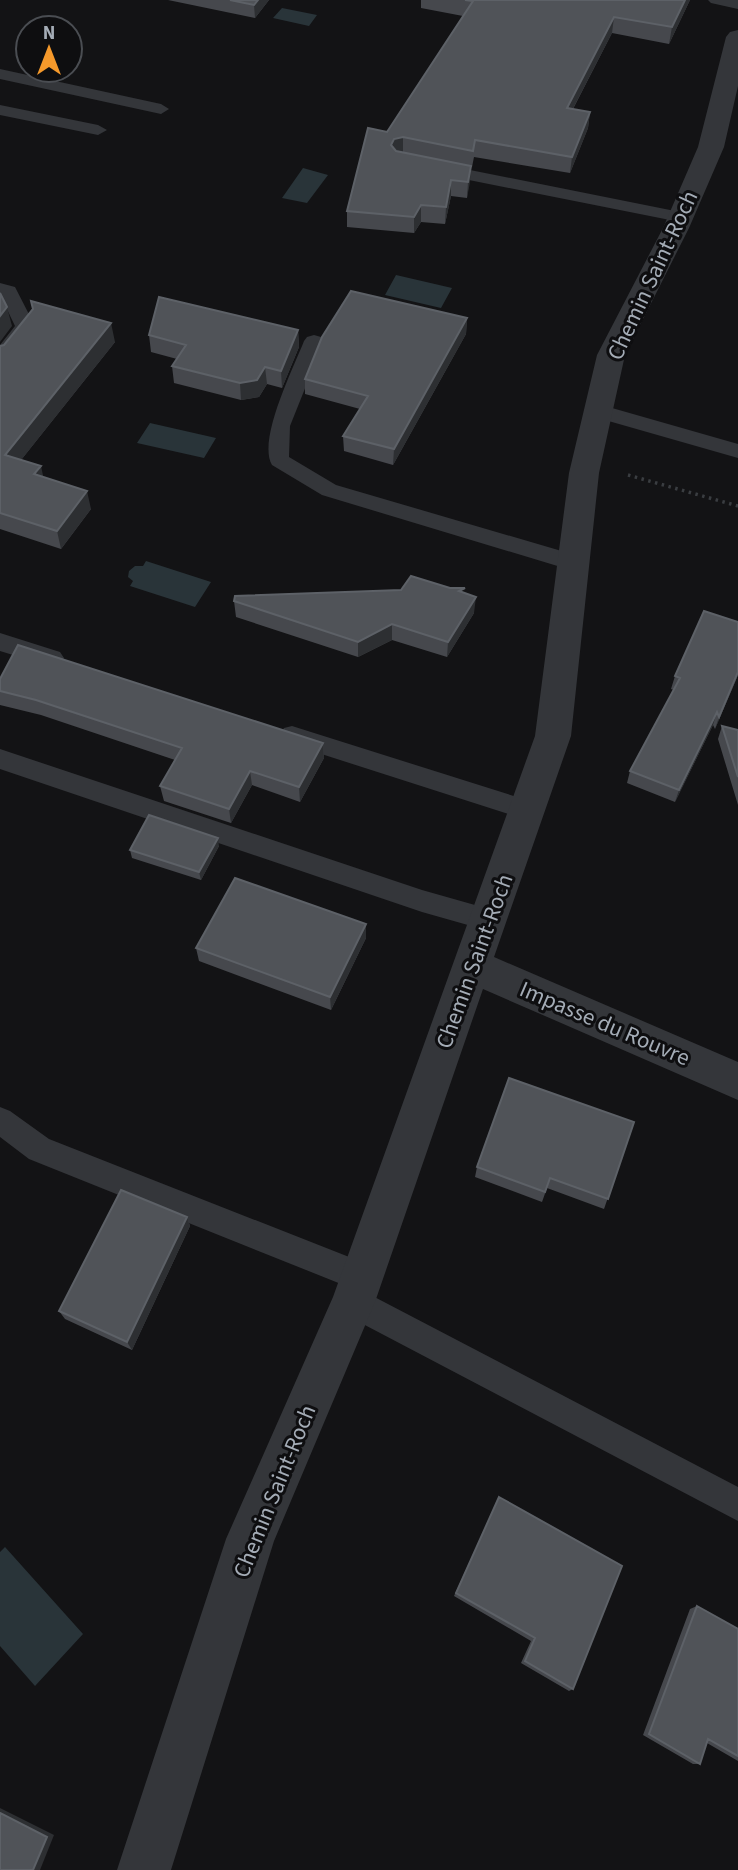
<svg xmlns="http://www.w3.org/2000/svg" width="738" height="1870" viewBox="0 0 738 1870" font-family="'Source Sans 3',sans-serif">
  <rect width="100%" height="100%" fill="#131315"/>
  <path fill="#293439" d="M282 8 317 15 309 26 273 18Z
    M303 168 328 175 307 203 282 198Z
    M396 275 452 288 441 308 385 295Z
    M150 423 216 438 204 458 137 443Z
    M146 561 211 582 195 607 130 586 133 581 128 577 129 571 135 566H143Z
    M5 1547 83 1634 35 1686 0 1646V1552Z"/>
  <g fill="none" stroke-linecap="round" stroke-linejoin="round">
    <path stroke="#3a3d41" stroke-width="3.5" stroke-dasharray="2.5 4.5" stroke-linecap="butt" d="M628 475 738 506"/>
    <path fill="#34363a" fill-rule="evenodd" d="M708 0H738V9L711 3Z
      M0 69 161 104 169 109 161 114 0 79Z
      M0 105 98 125 107 130 98 135 0 115Z
      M435 163 680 212 689 217 680 222 429 172 426 168 429 164Z
      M0 283 15 287 35 326 7 362 0 364V345L15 326 0 295Z
      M314 335 321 337 324 341 290 426 289 457 336 485 582 557 585 563 582 569 574 571 322 495 272 465C257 440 294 367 304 341L307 337Z
      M598 404 738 444V458L591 416 588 411 591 406Z
      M0 633 60 652 64 658 60 664 52 667 0 651Z
      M292 726 536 803 539 810 536 817 527 820 284 742 280 735 284 728Z
      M0 749 422 890 489 909 498 912 502 920 498 928 489 931 422 912 0 769Z
      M0 1107 10 1111 49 1139 372 1266 376 1277 372 1288 363 1291 738 1487V1521L342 1313 338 1302 342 1291 351 1288 29 1159 0 1137Z"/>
    <path fill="#34363a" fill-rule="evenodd" d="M738 30V86L724 147 689 228 625 355 599 473 571 736 494 957 738 1062V1100L483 989 375 1302 274 1541 171 1870H117L226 1539 333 1297 535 736 569 473 597 355 663 228 698 147 726 37 730 32Z"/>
  </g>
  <path fill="#46484d" d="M168 0H269L255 18Z
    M421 0H690L669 44 612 33 573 109 590 112 588 128 570 173 474 157 472 167H471L467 198 451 196 445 224 421 222 414 233 347 227V211L387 132 463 16 421 8Z
    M467 318 466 334 393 465 344 451 343 436 360 409 305 394V379Z
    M298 330 299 347 282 388 267 384 259 397 241 400 174 383 172 366 177 359 151 352 149 335Z
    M115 342 21 460 44 477 91 509 61 549 0 529V346Z
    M465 593 474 613 447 657 392 640 358 657 236 617 234 601Z
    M738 675 715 729 713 725 675 802 627 783 630 771 674 690 671 689 675 676Z
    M0 679 323 743 324 758 300 802 252 785 231 823 164 801 160 786 175 760 41 715 0 705Z
    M722 726 738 730V805L718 739Z
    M219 846 201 880 132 858 130 850Z
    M366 938 331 1010 199 961 196 948Z
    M634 1122 604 1209 547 1188 542 1202 475 1177 477 1167Z
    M187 1217 190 1226 132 1350 65 1319 59 1311Z
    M499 1497 573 1689 569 1691 521 1663 531 1641 454 1596Z
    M697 1606 738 1629V1761L707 1743 700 1764H693L643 1735 690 1609Z"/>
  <path fill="#2d2f32" d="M258 0H269L255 18 254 5Z
    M685 0H690L669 44 672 27Z
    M614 17 612 33 565 124 567 108Z
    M590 112 588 128 570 173 572 157Z
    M403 137V153L394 155 391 145 394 139Z
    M471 166 470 182 467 198 468 182Z
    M451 180V196L445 224 446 207Z
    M421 205V222L414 233V217Z
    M7 307 12 326 0 342V316Z
    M467 318 466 334 393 465 394 449Z
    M111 323 115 342 10 474 5 455Z
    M298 330 299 347 282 388 281 371Z
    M265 367 267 384 259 397 241 400 240 383Z
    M41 466 45 485 34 474Z
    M87 491 91 509 61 549 57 531Z
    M476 597 474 613 447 657 448 642Z
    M392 624V640L358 657V642Z
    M738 672V675L715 729 719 717Z
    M717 712 713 725 675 802 679 790Z
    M323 743 324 758 300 802 299 787Z
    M250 771 252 785 231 823 229 809Z
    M218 838 219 846 201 880 199 872Z
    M366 924V938L331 1010 330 997Z
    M187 1217 190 1226 132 1350 127 1342Z
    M0 1808 54 1835 40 1870H33L0 1813Z"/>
  <path fill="#505358" stroke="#5d6167" stroke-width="2" d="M230 0H258L254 5Z
    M465 0H685L672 27 614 17 567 108 590 112 572 157 475 140 473 151 403 137 394 139 391 145 396 151 471 166 468 182 451 180 446 207 421 205 414 217 347 211 368 128 387 132 473 1Z
    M351 291 467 318 394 449 343 436 368 396 305 379 322 337Z
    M0 293 7 307 0 316Z
    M159 297 298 330 281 371 265 367 257 380 240 383 172 366 186 345 149 335Z
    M31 301 111 323 5 455 41 466 34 474 87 491 57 531 0 513V346L4 345 33 309Z
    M411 576 450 588H465L459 591 476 597 448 642 392 624 358 642 234 601 235 596 401 590Z
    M704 611 738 622V672L719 717 717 712 679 790 630 771 680 678 675 676Z
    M18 645 323 743 299 787 250 771 229 809 160 786 182 748 36 700 0 691V679Z
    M722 726 738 730V777Z
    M149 815 218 838 199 872 130 850Z
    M235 878 366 924 330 997 196 948Z
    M509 1078 634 1122 608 1199 550 1178 545 1192 477 1167Z
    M121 1190 187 1217 127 1342 59 1311Z
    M499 1497 622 1566 573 1689 525 1661 535 1638 456 1593Z
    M697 1606 738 1629V1756L708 1739 700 1764 649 1734Z
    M0 1813 47 1837 33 1870H0Z"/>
  <g text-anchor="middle" stroke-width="6" stroke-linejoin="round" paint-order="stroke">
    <g font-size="23" fill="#a4acb6" stroke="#0e0e10">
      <text transform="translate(652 275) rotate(-65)" y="8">Chemin Saint-Roch</text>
      <text transform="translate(474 961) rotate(-70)" y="8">Chemin Saint-Roch</text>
      <text transform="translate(605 1023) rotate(23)" y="8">Impasse du Rouvre</text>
      <text transform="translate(274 1491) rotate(-68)" y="8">Chemin Saint-Roch</text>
    </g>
  </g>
  <g transform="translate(49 49)"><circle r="33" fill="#0e0e10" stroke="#4a4d52" stroke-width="2"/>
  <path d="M0-5L12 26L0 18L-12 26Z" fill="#f5992b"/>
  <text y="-10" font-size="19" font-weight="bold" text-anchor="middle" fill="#a4acb6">N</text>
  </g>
</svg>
